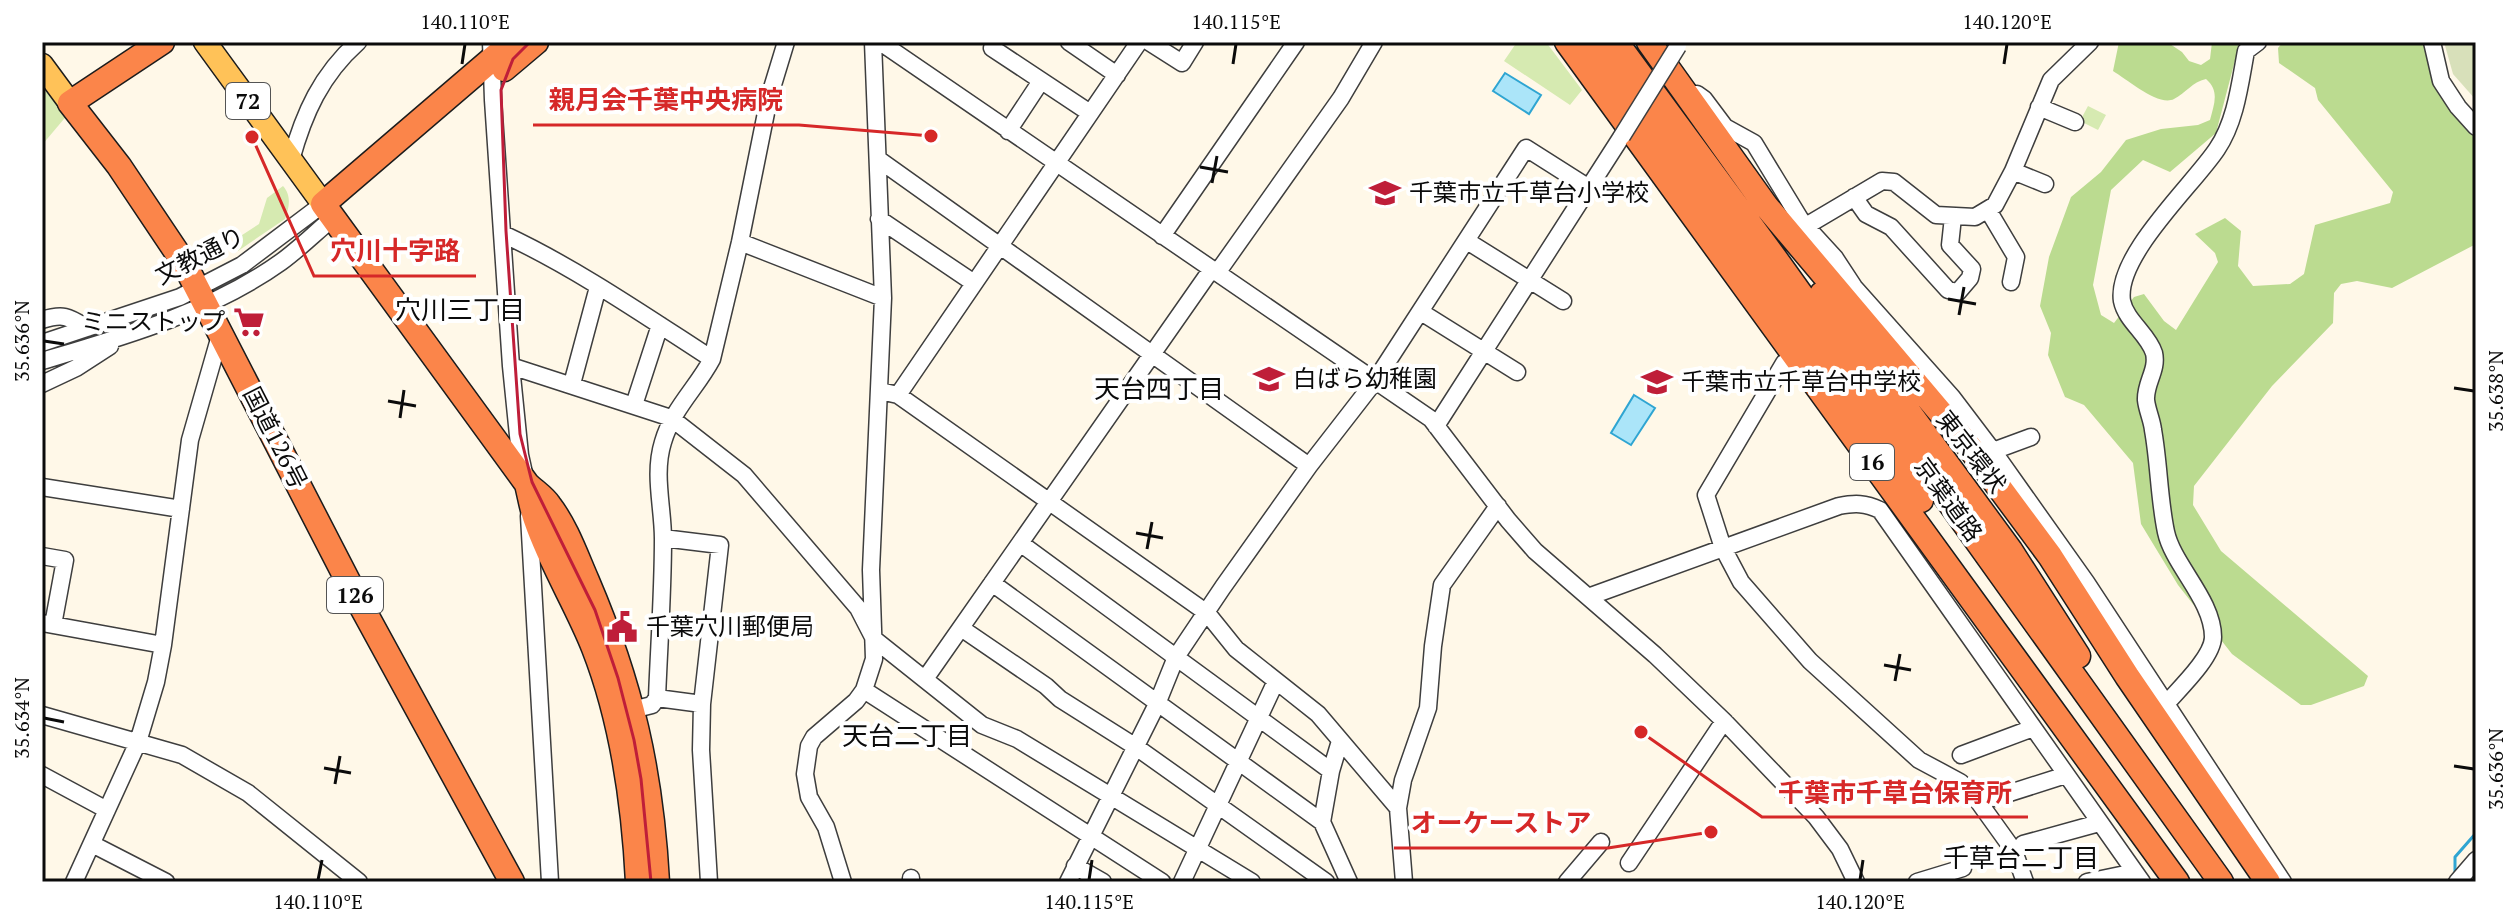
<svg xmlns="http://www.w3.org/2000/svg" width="2518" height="924" viewBox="0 0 2518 924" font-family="'PT Serif','Noto Sans JP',serif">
  <rect width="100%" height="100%" fill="#fff8e8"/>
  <path fill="#d6eab1" d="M1517 42H1546L1582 90 1570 105 1504 61Z
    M42 81 69 113 42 145Z
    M2088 106 2106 115 2098 130 2080 121Z
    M283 186C292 196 289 208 285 219L238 251 235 244 236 239 259 224 267 198Z"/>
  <path fill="#bbdb90" d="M2119 42H2167L2182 52 2189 61 2201 65 2210 59 2212 42H2236L2239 45 2216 133 2170 172 2143 160 2111 190 2093 285 2101 315 2114 323 2134 297 2144 294 2164 321 2176 330 2218 262 2215 253 2195 234 2225 218 2241 231 2238 266 2253 286 2290 284 2304 274 2315 225 2390 203 2393 192 2318 100 2315 88 2279 63 2278 48 2283 42H2425L2476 135V244L2392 288 2357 281 2341 284 2334 293 2333 323 2272 386 2194 486 2193 505 2221 551 2368 676 2364 686 2311 705H2301L2232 654 2178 585 2141 524 2133 463 2084 405 2065 397 2048 355 2051 333 2040 306 2049 257 2071 197 2101 172 2126 140 2161 129 2198 125 2210 120C2214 104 2220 91 2206 79 2192 82 2186 93 2174 99 2159 107 2128 80 2113 71Z"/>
  <path fill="#d8e0ba" d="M2444 42H2476V100L2453 74Z"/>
  <path fill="#abe5f9" stroke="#2fa5d2" stroke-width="2" d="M1505 73 1541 95 1529 114 1493 91Z
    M1634 395 1655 408 1631 445 1611 433Z"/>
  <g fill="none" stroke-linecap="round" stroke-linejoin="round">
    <path stroke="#2fa5d2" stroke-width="3" d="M2455 873V857L2476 833"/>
    <defs>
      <path id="minor" d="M491 42 493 100 511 366 520 455 524 473
        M880 42 1431 419 1508 520 1535 551 1655 655 1724 721 1816 817 1840 849 1856 882
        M995 42 992 48 1090 113
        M1069 42 1117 75
        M1149 42 1182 63 1195 42
        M2432 42 2441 81 2458 107 2476 127
        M1697 94 1704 99 1725 127 1754 143 1802 222 1835 258 1854 287 1952 397 1993 451 2086 582 2283 882
        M2039 107 2075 122
        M1008 131 1041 81
        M878 159 1309 466
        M291 160C304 113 321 75 358 42
        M2013 171 2045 184
        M1854 197 1866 214 1891 227 1948 290 1958 292 1970 278 1972 269 1950 245 1953 217
        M1988 210 2016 257 2011 282
        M879 219 974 283
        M1806 226 1882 181 1894 182 1936 215 1975 217 1995 205 2013 171 2051 80 2090 42
        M503 234C576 268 644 315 712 359
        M1162 236 1296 42
        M1467 241 1563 301
        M740 242 883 298
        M1217 273 1341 98 1374 42
        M1421 312 1517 372
        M42 320C64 313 69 317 87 328
        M42 343 180 297 242 265 323 204
        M42 361C123 337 211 312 281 262 299 249 316 232 333 218
        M1784 363 1706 495 1723 548 1741 582 1810 661 1919 760 1960 782 1973 794 2014 851 2025 882
        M511 366 671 418 744 475 858 608 874 639 982 725 1017 739 1252 882
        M42 384 76 368 110 346
        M572 384 598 287
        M880 391 898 395 1207 613 1236 649 1318 714 1398 808
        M898 395 1139 42
        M634 405 660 325
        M1436 426 1622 136
        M1993 451 2031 437
        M42 487 181 509
        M529 516 550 882
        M663 538 720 545 702 704 701 750 709 882
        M1020 543 1331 771
        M42 556 65 560 53 625
        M992 583 1322 822 1349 882
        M1588 597 1839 506C1855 503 1865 503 1880 510L2142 882
        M42 623 163 645
        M961 628 1046 686 1060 699 1136 747 1326 882
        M925 679 1211 270
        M864 690 1162 882
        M657 698 702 704
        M2165 705C2178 690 2213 657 2213 637 2213 600 2173 565 2166 532 2159 499 2159 463 2153 430 2152 420 2147 410 2146 400 2145 383 2158 370 2154 353 2148 334 2126 321 2122 301 2115 256 2194 184 2217 149 2236 121 2240 83 2246 51L2258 42
        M632 710 652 705 657 698C659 646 663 592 663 539 663 507 653 474 663 442 673 408 696 389 712 359L740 242 769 98 786 42
        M42 715 182 755 248 793 359 882
        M1961 755 2033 728
        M42 775 107 810
        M1994 798 2066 775
        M1322 822 1331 771 1340 741
        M92 844 166 882
        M2023 844 2099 823
        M1629 863 1724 721
        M1075 866 1103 882
        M911 878V882
        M74 882 138 742 156 682 163 645 190 440 221 332
        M843 882 826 827 809 797 805 774 809 746 814 737 856 701 864 690 874 659 871 570 883 298 873 42
        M1068 882 1157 704 1176 657 1223 587 1309 466 1375 381 1526 148 1589 188
        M1182 882 1276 681
        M1404 882 1398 808 1403 780 1428 708 1433 646 1442 585 1498 506
        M1567 882 1601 842
        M1917 882 1963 868
        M2087 882 2135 872
        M2457 882 2476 860"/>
      <path id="major" d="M205 42 323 204
        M42 65 70 103"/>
      <path id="highway" d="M162 42 70 103 119 166 184 263 352 589 512 882
        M512 42 323 204 527 484C534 491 544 497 549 505 566 527 576 556 587 581 631 684 651 771 657 882
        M1567 42 2177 882
        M1595 42 1921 500
        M1616 42 1779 264 2221 882
        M1649 42 1766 206 1967 444 2050 556 2127 676 2268 882
        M504 69 536 42
        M1822 294 2010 550 2078 656
        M527 484C530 496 532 509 536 520 551 564 577 605 594 648 623 722 634 804 638 882"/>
    </defs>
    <use href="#minor" stroke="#3e3e3e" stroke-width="19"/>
    <use href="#major" stroke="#1c1c1c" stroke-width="25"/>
    <use href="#highway" stroke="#1c1c1c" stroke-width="27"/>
    <use href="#minor" stroke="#fff" stroke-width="16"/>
    <use href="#major" stroke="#ffc258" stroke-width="22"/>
    <use href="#highway" stroke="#fb854a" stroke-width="24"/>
    <path stroke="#bf1e39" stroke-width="3" d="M530 42 513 59 501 90 506 231 520 434 532 482 595 610 618 678 634 740 641 779 651 882"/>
    <defs>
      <path id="minor-bridge" d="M1622 136 1678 46"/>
    </defs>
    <use href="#minor-bridge" stroke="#3e3e3e" stroke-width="19" stroke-linecap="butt"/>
    <use href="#minor-bridge" stroke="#fff" stroke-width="16"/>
  </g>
  <path fill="none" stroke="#0b0b0b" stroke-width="3" d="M462 64 465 44M1233 64 1236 44M2004 64 2007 44M1200 167 1228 172M1212 183 1217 156M1948 299 1976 304M1959 315 1964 287M44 341 64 344M2454 388 2474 391M388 401 416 406M400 418 404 390M1136 533 1163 538M1147 549 1152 522M1884 665 1911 670M1895 681 1900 654M44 718 64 722M2454 766 2474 769M324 768 351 773M335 784 340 756M318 880 322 860M1089 880 1092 860M1860 880 1863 860"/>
  <defs>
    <symbol id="school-bare" viewBox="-9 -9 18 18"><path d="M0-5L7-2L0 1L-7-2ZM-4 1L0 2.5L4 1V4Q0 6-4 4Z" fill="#bf1e39" stroke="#fff" stroke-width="2.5" paint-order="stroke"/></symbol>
    <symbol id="supermarket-bare" viewBox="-9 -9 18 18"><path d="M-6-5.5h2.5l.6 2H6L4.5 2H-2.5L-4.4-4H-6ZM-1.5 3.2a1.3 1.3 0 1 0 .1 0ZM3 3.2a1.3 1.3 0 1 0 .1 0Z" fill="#bf1e39" stroke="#fff" stroke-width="2.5" paint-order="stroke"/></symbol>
    <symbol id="civic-bare" viewBox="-9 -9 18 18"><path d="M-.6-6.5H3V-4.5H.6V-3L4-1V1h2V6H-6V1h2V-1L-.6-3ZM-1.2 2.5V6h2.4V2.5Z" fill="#bf1e39" stroke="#fff" stroke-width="2.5" paint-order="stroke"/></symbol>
  </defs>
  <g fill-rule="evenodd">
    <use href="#school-bare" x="1363" y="171" width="44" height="44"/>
    <use href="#supermarket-bare" x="227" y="300" width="44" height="44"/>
    <use href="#school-bare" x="1247" y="357" width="44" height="44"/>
    <use href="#school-bare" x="1635" y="360" width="44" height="44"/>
    <use href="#civic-bare" x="600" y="605" width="44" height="44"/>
  </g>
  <g text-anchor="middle" stroke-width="8" stroke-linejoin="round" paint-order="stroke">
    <g fill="#fff" stroke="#545454" stroke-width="2">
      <rect x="226" y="83" width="44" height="36" rx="6"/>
      <rect x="1850" y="444" width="44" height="36" rx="6"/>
      <rect x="327" y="577" width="56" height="36" rx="6"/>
    </g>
    <g font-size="22" font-weight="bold" fill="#0b0b0b">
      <text x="248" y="109">72</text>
      <text x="1872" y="470">16</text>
      <text x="355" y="603">126</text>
    </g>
    <g font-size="24" fill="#0b0b0b" stroke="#fff" text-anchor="start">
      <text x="1409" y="201">千葉市立千草台小学校</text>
      <text x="225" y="330" text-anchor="end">ミニストップ</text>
      <text x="1293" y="387">白ばら幼稚園</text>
      <text x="1681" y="390">千葉市立千草台中学校</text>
      <text x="646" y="635">千葉穴川郵便局</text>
    </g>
    <g font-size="24" fill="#0b0b0b" stroke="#fff">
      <text transform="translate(200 256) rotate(-27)" y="8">文教通り</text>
      <text transform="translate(275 438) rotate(63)" y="8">国道126号</text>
      <text transform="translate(1971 452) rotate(52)" y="8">東京環状</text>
      <text transform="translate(1948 500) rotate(54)" y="8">京葉道路</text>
    </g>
    <g font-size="26" fill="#0b0b0b" stroke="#fff">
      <text x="460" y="319">穴川三丁目</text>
      <text x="1159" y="398">天台四丁目</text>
      <text x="907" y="745">天台二丁目</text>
      <text x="2021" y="867">千草台二丁目</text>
    </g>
  </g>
  <path fill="none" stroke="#d62828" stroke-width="3" d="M931 136L799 125H533M252 137L314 276H476M1641 732L1762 817H2028M1711 832L1608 848H1394"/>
  <g fill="#d62828" stroke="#fff" stroke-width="3">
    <circle cx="931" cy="136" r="8"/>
    <circle cx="252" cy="137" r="8"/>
    <circle cx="1641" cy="732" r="8"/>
    <circle cx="1711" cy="832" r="8"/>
  </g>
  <g font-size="26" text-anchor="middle" font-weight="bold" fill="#d62828" stroke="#fff" stroke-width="8" stroke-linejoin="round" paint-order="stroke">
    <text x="666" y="109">親月会千葉中央病院</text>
    <text x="395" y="260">穴川十字路</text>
    <text x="1895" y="802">千葉市千草台保育所</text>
    <text x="1501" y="832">オーケーストア</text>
  </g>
  <rect width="2518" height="924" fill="none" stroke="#ffffff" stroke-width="88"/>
  <rect x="44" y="44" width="2430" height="836" fill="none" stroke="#0b0b0b" stroke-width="3"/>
  <g font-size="20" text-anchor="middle" fill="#0b0b0b">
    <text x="465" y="29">140.110°E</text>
    <text x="1236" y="29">140.115°E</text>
    <text x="2007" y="29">140.120°E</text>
    <text transform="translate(22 341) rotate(-90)" y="7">35.636°N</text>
    <text transform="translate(2496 391) rotate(-90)" y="7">35.638°N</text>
    <text transform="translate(22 718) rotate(-90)" y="7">35.634°N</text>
    <text transform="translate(2496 769) rotate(-90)" y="7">35.636°N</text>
    <text x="318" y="909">140.110°E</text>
    <text x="1089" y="909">140.115°E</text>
    <text x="1860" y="909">140.120°E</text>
  </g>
</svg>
